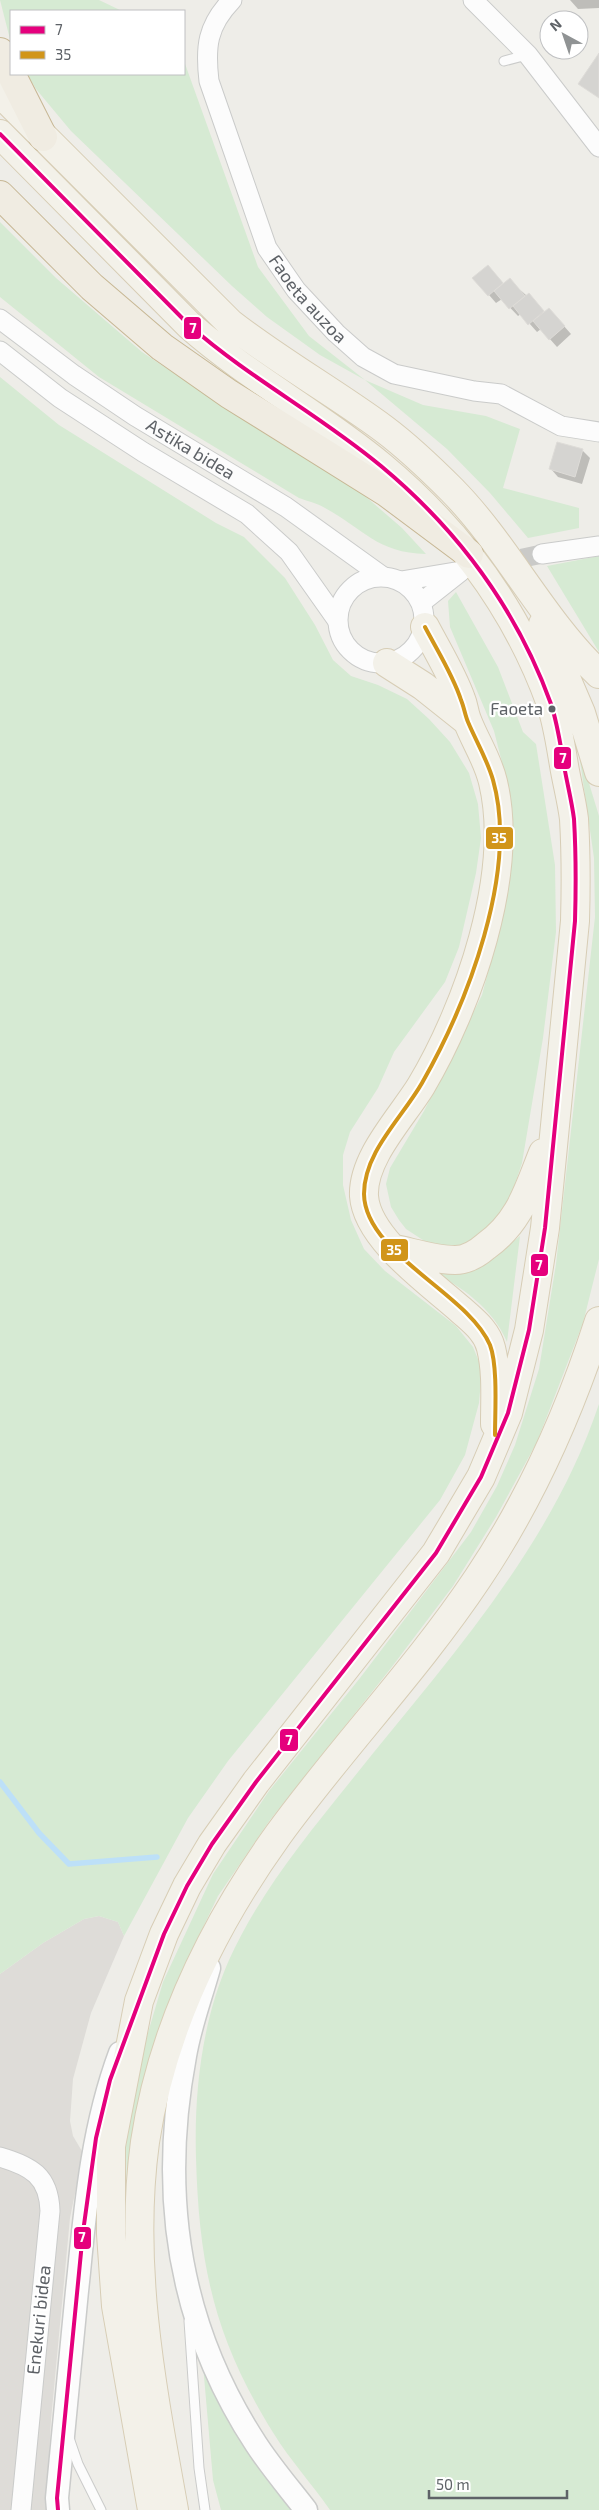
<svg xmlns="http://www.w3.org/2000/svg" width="599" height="2510" viewBox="0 0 599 2510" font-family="'Exo 2',sans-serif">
  <rect width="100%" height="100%" fill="#eeede8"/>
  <path fill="#dedcd8" d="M99 1916 118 1922 124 1936 91 2013 73 2079 70 2121 73 2136 83 2153 70 2218 51 2420 46 2510H0V1974L43 1943 84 1919Z"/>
  <path fill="#d6ead3" d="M0 0H99L122 11H11V43Z
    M184 61 258 267 309 336 365 380 423 405 486 416 520 429 503 488 579 508V528L528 538 490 493 447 449 365 380 320 355 267 317 232 286 71 131 36 89 27 74H184Z
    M0 222 56 278 142 352 265 434 358 490 402 528 426 554C377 553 364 529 325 508 317 503 307 501 299 498L99 377 0 297Z
    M0 377 59 425 216 523 244 537 285 578 315 625 333 660 351 676 378 685 407 699 429 719 450 742 469 773 478 804 481 838 476 873 459 947 445 982 394 1052 378 1088 350 1132 343 1155V1185L351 1220 364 1249 385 1271 456 1326 473 1347 482 1369 479 1403 465 1455 440 1500 228 1761 188 1818 124 1936 118 1922 99 1916 84 1919 43 1943 0 1974Z
    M599 556V652L547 566Z
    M456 592 498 667 523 732 536 744 555 865 556 932 543 1038 522 1163 508 1205 487 1230 468 1244 449 1247 432 1246 406 1229 399 1220 391 1207 386 1184 390 1168 424 1111 482 995 504 911 513 830 505 774 494 731 450 627 448 601Z
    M578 747 599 816V1259L583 1323 537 1442 496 1517 453 1586 391 1668 270 1820 218 1896 185 1965 127 2196 126 2146 142 2053 163 1982 213 1874 269 1791 360 1678 471 1532 497 1486 515 1445 539 1369 556 1264 595 917 594 858Z
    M520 1236 507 1342C493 1308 461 1287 431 1270L489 1261Z
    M599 1404V2510H330C312 2484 290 2460 274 2434 215 2340 199 2267 196 2158 194 2091 202 2021 229 1960 259 1894 305 1838 350 1782 445 1663 550 1550 599 1404Z
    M203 2365 225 2414 247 2449 293 2510H221L213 2480Z"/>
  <path fill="#0003" d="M570 0H599V8L578 9Z
    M488 266 504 284 517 287 545 312 556 317 571 334 557 347 541 329 537 332 521 314 518 316 502 299 496 303 489 295Z
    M582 450 590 458 582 484 558 477 551 469Z"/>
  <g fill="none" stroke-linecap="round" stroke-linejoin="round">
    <path stroke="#bde0f8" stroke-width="5.5" d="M0 1782 39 1833 69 1864 157 1857"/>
  </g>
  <path fill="#d5d4d1" stroke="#dedcd8" d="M599 53V98L578 84Z
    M488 265 503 283 488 296 472 278Z
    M510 278 525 296 509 309 494 291Z
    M529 293 544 311 528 325 513 306Z
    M549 308 565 326 549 340 533 321Z
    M557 442 583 449 575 477 549 469Z"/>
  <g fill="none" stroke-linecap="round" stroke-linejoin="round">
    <path stroke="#cacac8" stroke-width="19" stroke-dasharray="19 9" stroke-linecap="butt" d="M467 570 542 554"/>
    <defs>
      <path id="service" d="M504 61 527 55
        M189 2321 199 2468 205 2510
        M69 2438 78 2464 101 2510"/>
      <g id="minor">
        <path id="s1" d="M232 0C207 26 205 47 209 81L267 248 296 290 336 333 363 357 394 374 474 391 501 394 561 426 599 432"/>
        <path d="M473 0 528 55 599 147"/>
        <path id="s2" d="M0 319 74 375 135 416 286 507 382 576"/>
        <path d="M0 351 60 398 143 452 247 514 289 552 337 620"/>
        <path d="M542 554 599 546"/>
        <circle cx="381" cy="620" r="43"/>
        <path d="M401 581 461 571"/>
        <path d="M422 602 460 572"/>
        <path d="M0 2157C31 2166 49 2176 50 2211L21 2510"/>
      </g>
      <path id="tertiary" d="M209 1968C201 1997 190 2026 185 2056 159 2194 178 2325 256 2444 271 2467 289 2488 306 2510
        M58 2510 57 2498C64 2422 71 2347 79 2272 86 2198 94 2123 120 2053"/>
      <path id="primary" d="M0 93 230 323C280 362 334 392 384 429 408 447 430 468 452 490 507 546 542 620 599 674
        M0 134 189 325C249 378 320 415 381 466 458 530 517 610 551 704 558 725 561 749 565 771 568 787 572 803 574 819 576 853 576 887 575 921L545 1228 529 1330 508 1413 495 1444 481 1477 436 1553 256 1782 212 1844 187 1886 164 1934 139 2001 111 2146V2234L116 2306 152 2510
        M543 624 581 713 599 772
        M425 627C437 650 452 674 461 699 464 706 464 713 467 720 475 741 488 760 493 782 515 874 468 1007 421 1086 402 1117 362 1158 364 1196 367 1239 431 1283 461 1310 473 1321 487 1331 491 1348 497 1372 495 1399 495 1424
        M387 663 423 686 467 721
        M395 1249C414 1253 435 1260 455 1260 466 1260 478 1253 486 1246 520 1222 528 1190 543 1153
        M174 2510C152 2388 128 2266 145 2142 162 2028 212 1927 278 1835 342 1747 418 1668 478 1578 531 1499 570 1411 599 1321"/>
      <path id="motorway" d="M0 52 43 137
        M0 195 92 287 162 347 229 394 386 492 469 554"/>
    </defs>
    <use href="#service" stroke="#cacbca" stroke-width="11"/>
    <use href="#minor" stroke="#cacbca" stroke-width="21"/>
    <use href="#tertiary" stroke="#cacbca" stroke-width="25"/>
    <use href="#primary" stroke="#d7cdb5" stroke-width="30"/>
    <use href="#motorway" stroke="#c7b794" stroke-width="30"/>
    <use href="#service" stroke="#fcfcfc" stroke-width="9"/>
    <use href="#minor" stroke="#fcfcfc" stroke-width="19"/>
    <use href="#tertiary" stroke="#fcfcfc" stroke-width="22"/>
    <use href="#primary" stroke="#f3f1e9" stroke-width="28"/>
    <use href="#motorway" stroke="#f0ece2" stroke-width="28"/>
    <defs>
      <path id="bus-1" d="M0 134 189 325C249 378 320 415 381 466 458 530 517 610 551 704 558 725 561 749 565 771 568 787 572 803 574 819 576 853 576 887 575 921L545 1228 529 1330 508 1413 481 1477 436 1553 256 1782 212 1844 187 1886 164 1934 110 2080 96 2138 83 2232 57 2498 58 2510"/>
      <path id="bus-2" d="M425 627C437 650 453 675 461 700 464 707 465 715 468 722 476 741 487 759 493 780 519 871 467 1004 422 1083 402 1118 364 1152 364 1194 365 1254 468 1293 490 1345 498 1366 495 1412 495 1435"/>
    </defs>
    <use href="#bus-1" stroke="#fff" stroke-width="8"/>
    <use href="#bus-2" stroke="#fff" stroke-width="8"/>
    <use href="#bus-1" stroke="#e5007d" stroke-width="4"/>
    <use href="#bus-2" stroke="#d1951a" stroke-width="4"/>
  </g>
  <circle fill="#5e6267" stroke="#fff" stroke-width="2" cx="552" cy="709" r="4.5"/>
  <g text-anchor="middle" stroke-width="4.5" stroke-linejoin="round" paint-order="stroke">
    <g font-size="17" fill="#5e6267" stroke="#fff" text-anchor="end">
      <text x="543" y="715">Faoeta</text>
    </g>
    <g font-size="18" fill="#5e6267" stroke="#fff">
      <text dy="6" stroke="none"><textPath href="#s1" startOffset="330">Faoeta auzoa</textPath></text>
      <text dy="6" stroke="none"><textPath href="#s2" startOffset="231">Astika bidea</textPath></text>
      <text transform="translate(39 2320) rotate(-84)" y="6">Enekuri bidea</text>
    </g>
  </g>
  <g stroke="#fff" stroke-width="2">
    <rect x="183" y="316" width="19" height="24" rx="5" fill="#e5007d"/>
    <rect x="553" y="746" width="19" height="24" rx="5" fill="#e5007d"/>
    <rect x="485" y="826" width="29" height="24" rx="5" fill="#d1951a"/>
    <rect x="380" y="1238" width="29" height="24" rx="5" fill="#d1951a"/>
    <rect x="530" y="1253" width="19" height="24" rx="5" fill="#e5007d"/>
    <rect x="279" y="1728" width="20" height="24" rx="5" fill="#e5007d"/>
    <rect x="73" y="2226" width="19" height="24" rx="5" fill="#e5007d"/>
  </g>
  <g font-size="14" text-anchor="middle" font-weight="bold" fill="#fff">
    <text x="193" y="333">7</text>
    <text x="563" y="763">7</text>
    <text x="499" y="843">35</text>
    <text x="394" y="1255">35</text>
    <text x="539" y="1270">7</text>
    <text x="289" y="1745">7</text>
    <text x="82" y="2242">7</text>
  </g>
  <rect x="10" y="10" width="175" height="65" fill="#ffffff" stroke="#bfc0c2"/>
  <rect x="20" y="26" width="25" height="8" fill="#e5007d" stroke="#bfc0c2"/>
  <text x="55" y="35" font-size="15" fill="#5e6267">7</text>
  <rect x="20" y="51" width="25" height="8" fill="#d1951a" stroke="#bfc0c2"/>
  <text x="55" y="60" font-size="15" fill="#5e6267">35</text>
  <g transform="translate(564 35) rotate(320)"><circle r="24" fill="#ffffff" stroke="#bfc0c2"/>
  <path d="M0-4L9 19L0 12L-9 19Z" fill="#909394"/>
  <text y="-8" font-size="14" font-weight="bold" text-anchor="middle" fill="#5e6267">N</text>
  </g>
  <path d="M429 2490v8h138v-8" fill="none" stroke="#5e6267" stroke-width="2.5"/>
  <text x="436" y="2490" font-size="15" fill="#5e6267" stroke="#ffffff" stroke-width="4" paint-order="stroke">50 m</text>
</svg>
